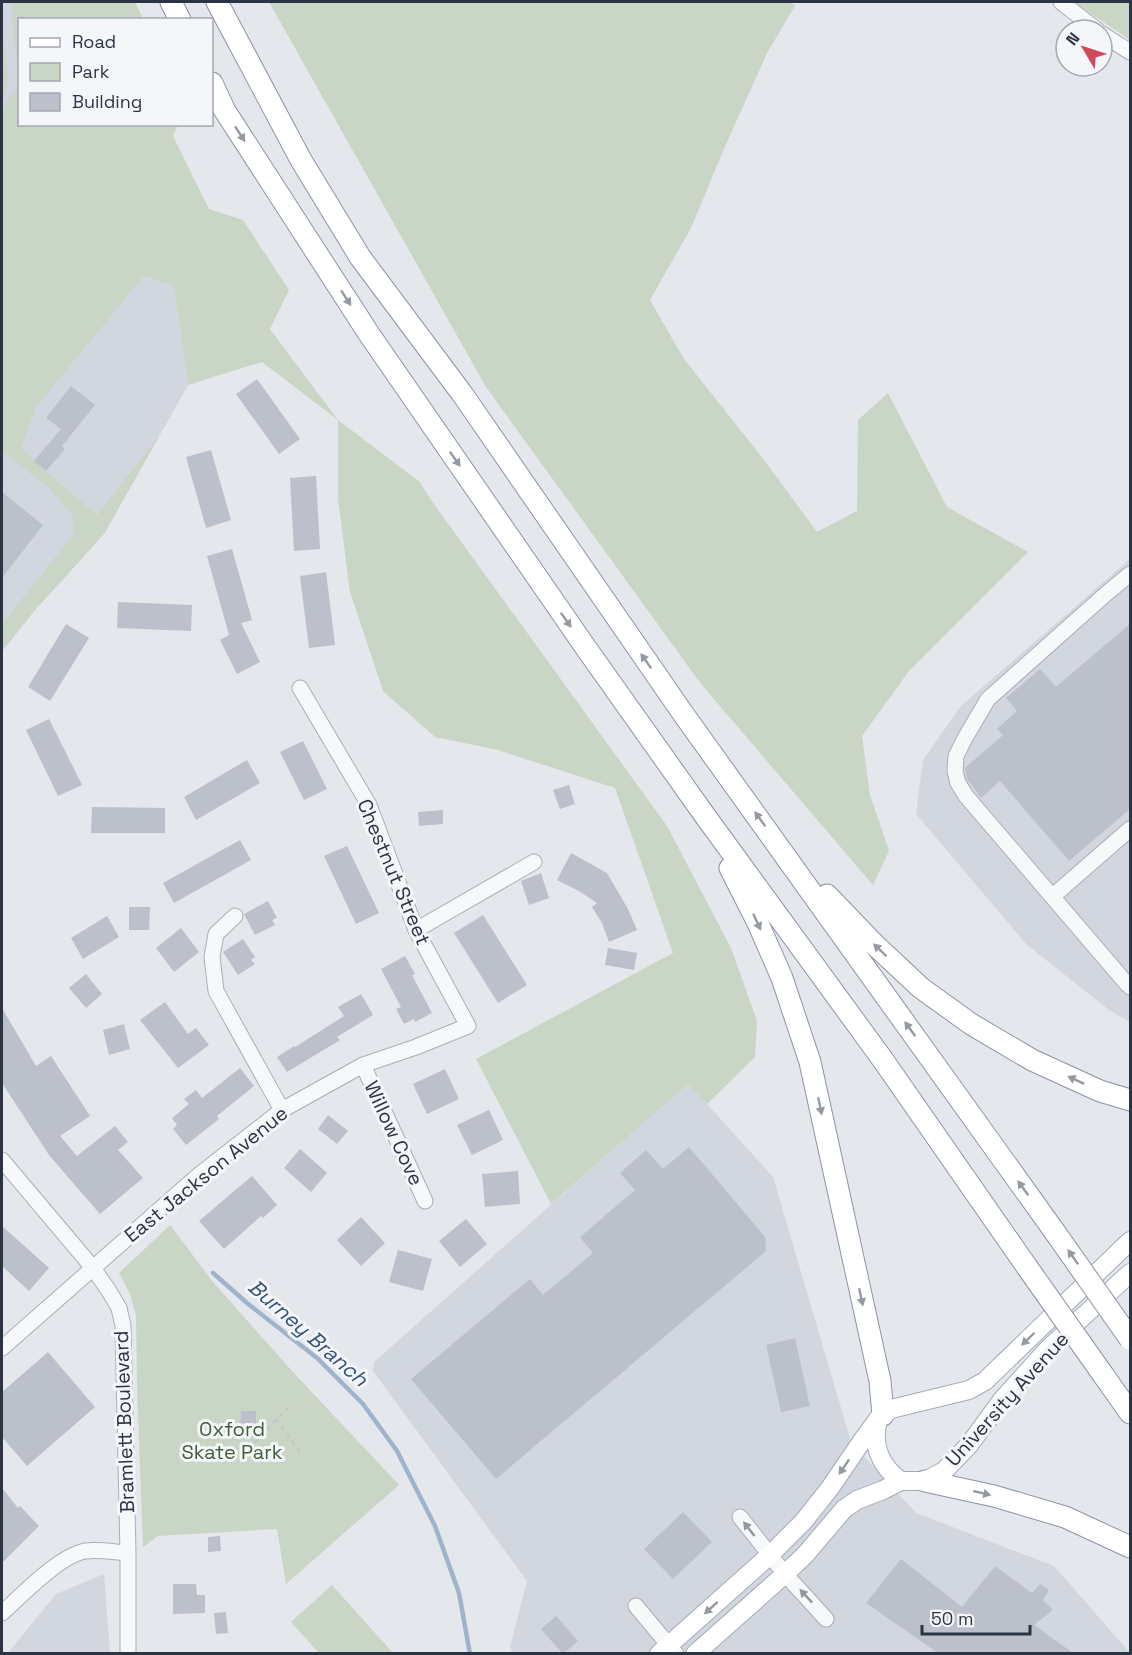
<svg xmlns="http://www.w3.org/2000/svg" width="1132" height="1655" viewBox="0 0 1132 1655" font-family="'Space Grotesk',sans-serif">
  <rect width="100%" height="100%" fill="#e4e7ec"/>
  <path fill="#d2d6de" d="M2 2H45L20 20V124L174 286 188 385 104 534 36 609 2 651Z
    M1130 559V1022L1109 1010 1026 944 916 814 923 760 961 706Z
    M688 1083 773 1177 851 1442 916 1513 1054 1566 1130 1653H513L510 1647 527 1581 373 1371 374 1362Z
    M104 1574 110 1653H8L56 1594Z"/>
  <path fill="#c9d6c5" d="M11 2H135L143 19 20 20V124L178 125 173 136 209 209 243 220 289 290 270 329 338 420 420 482 431 500 667 826 731 948 757 1021 755 1057 707 1104 688 1084 551 1204 476 1059 673 953 615 788 498 750 435 737 383 691 350 592 338 499V420L262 362 188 385 174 286 144 276 36 407 21 448 34 461 97 515 160 435 104 534 36 609 2 651V624L74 534 72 515 50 489 2 451V110L11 94 15 95C21 73 15 52 13 31 12 21 12 11 11 2Z
    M269 2H791L795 6 767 53 723 151 691 228 650 300 684 359 761 456 817 532 857 511 858 420 888 393 947 507 1028 552 909 671 862 736 870 795 889 851 873 885 701 684 486 387Z
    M1075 2H1130V40L1081 7Z
    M2 33C5 51 13 83 2 99Z
    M170 1225 213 1282 293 1372 399 1485 286 1584 277 1529 158 1536 143 1547 137 1385 136 1315 130 1294 119 1273Z
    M332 1585 393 1653H319L291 1622Z"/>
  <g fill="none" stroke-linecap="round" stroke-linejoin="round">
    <path stroke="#9fb4cc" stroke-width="4.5" d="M213 1273 247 1303 317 1358 363 1404 397 1451 435 1526 459 1593 470 1654"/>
  </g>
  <path fill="#bbc0ca" d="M257 379 300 439 279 454 236 394Z
    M71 386 95 405 62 446 65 449 46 471 34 461 61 429 46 418Z
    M211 450 231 520 206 528 186 457Z
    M316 476 320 549 294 551 290 478Z
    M2 492 43 525 2 578Z
    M232 549 252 620 241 623 260 662 237 674 220 640 229 635 207 556Z
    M326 572 335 645 309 648 300 576Z
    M118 602 192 605 191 631 117 628Z
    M1131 623V808L1069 861 1000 781 981 798 967 779 965 768 1003 735 997 729 1017 711 1006 698 1040 669 1056 687Z
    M66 624 89 638 50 701 28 687Z
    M49 719 82 785 58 796 26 730Z
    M303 741 327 789 304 800 280 752Z
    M247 760 260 783 196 820 184 797Z
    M569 785 575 804 560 809 553 790Z
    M92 807 165 808V833H91Z
    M443 810V824L419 826 418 812Z
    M240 840 251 860 174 903 163 883Z
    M347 846 379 913 356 924 324 856Z
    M571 853 607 873 628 909 637 930 609 942 602 923 592 907 597 903 579 891 557 880Z
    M541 873 549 898 529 905 521 881Z
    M268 901 277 918 272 920 275 925 255 935 244 914Z
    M129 907H150L149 930H129Z
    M483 915 527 985 498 1003 454 933Z
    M107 916 119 937 83 959 71 938Z
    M181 928 199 952 174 972 156 948Z
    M243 939 255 957 251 960 255 964 238 975 223 952Z
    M608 948 637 953 634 970 605 965Z
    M405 956 415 974 412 975 432 1013 415 1022 414 1019 404 1024 396 1009 401 1007 381 969Z
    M86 974 102 994 86 1008 69 988Z
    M361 994 373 1015 337 1037 340 1040 287 1072 277 1057 294 1046 295 1047 344 1016 338 1007Z
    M165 1002 188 1034 196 1028 209 1045 178 1068 140 1020Z
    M2 1008 36 1066 51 1056 90 1116 60 1136 77 1156 115 1126 128 1142 118 1150 143 1178 100 1214 49 1155 2 1083Z
    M124 1024 130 1049 109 1055 103 1030Z
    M240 1068 254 1086 217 1116 219 1119 186 1145 173 1129 177 1125 172 1118 189 1104 184 1099 196 1090 202 1098Z
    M445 1069 459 1099 427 1114 413 1084Z
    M489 1110 503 1140 472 1155 457 1125Z
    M328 1115 348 1131 337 1144 318 1129Z
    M689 1147 765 1237 766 1251 496 1479 411 1379 530 1279 543 1295 593 1253 580 1237 635 1190 620 1173 646 1150 663 1169Z
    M300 1149 327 1173 311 1192 284 1168Z
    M518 1171 520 1204 485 1207 482 1174Z
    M252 1176 277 1205 263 1218 261 1216 224 1249 199 1221Z
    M361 1217 385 1243 361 1266 337 1240Z
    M466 1219 487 1244 460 1267 439 1241Z
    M2 1226 49 1268 29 1291 2 1266Z
    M398 1250 432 1259 423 1291 389 1282Z
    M795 1338 810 1406 781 1412 766 1345Z
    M48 1352 95 1407 27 1466 2 1437V1392Z
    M241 1411H256V1438H240Z
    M2 1488 18 1508 20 1506 39 1526 2 1563Z
    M683 1512 712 1542 673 1579 644 1549Z
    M220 1536 221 1551 208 1552V1537Z
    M901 1559 962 1607 995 1566 1032 1593 1040 1584 1049 1590 1043 1600 1053 1610 1034 1625 1073 1653H938L866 1603Z
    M173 1584H196L197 1595H205V1613L173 1614Z
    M226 1612 228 1633 216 1634 214 1613Z
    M556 1616 578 1641 564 1653H562L541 1629Z"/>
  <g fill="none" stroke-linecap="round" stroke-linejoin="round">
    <defs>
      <path id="minor" d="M1061 2 1097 30
        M1102 34 1130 52
        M1130 574 1107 593 988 699 965 738 956 756 955 771 958 783 966 796 1127 984 1130 987
        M1053 896 1130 829
        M235 916 216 934 212 957 216 991 282 1110
        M416 930 534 862
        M363 1065 425 1201
        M2 1160 93 1268 109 1291 119 1308 123 1326 128 1553V1654
        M2 1348 199 1175 282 1110 363 1065 416 1047 468 1026 416 930 369 805 300 688
        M740 1517 785 1574 826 1619
        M636 1606 676 1654
        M2 1613C22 1595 59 1556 85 1551 99 1549 114 1552 128 1553"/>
      <path id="major" d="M878 1421C871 1445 881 1467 901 1481
        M659 1654 770 1555 803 1522 830 1488 862 1441 878 1419 891 1409 969 1390 985 1381 1130 1241
        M695 1654 785 1574 805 1555 844 1509 857 1500 883 1490 901 1481H925L944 1471 969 1445 1002 1400 1048 1349 1130 1273"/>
      <path id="highway" d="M171 2 180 20
        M217 2 301 160 360 257 463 395 684 715 1057 1235
        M212 83 225 111 369 334 586 648 703 813 883 1060 1027 1267
        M730 868 757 921 782 978 810 1062 880 1381 883 1415
        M827 895 875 945 921 988 971 1024 1032 1060 1100 1091 1130 1100
        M1104 1376 1130 1413
        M925 1481 994 1496 1065 1517 1130 1547"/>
    </defs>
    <use href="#minor" stroke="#a9aeb7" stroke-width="17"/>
    <use href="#major" stroke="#a3abb8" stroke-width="20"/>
    <use href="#highway" stroke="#8b94a3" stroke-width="23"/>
    <path stroke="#c2c5cb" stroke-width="2" stroke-dasharray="4.5 4.5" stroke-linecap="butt" d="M276 1419 300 1452
      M200 1449C219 1459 224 1457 242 1445L247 1450 290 1406"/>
    <use href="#minor" stroke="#f7f8fa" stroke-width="15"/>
    <use href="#major" stroke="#fff" stroke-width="18"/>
    <use href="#highway" stroke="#fff" stroke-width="21"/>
    <defs>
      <path id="highway-bridge" d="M1057 1235 1130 1339
        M1027 1267 1104 1376"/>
    </defs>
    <use href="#highway-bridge" stroke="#8b94a3" stroke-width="23" stroke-linecap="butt"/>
    <use href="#highway-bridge" stroke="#fff" stroke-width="21"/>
  </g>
  <defs><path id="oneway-solid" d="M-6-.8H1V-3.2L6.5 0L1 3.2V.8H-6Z" transform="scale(1.5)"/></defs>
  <g fill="#959aa2">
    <use href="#oneway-solid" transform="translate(240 134) rotate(57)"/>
    <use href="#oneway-solid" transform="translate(346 298) rotate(57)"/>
    <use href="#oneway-solid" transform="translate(455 459) rotate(55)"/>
    <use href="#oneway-solid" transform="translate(566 620) rotate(55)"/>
    <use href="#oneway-solid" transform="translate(646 661) rotate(-125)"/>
    <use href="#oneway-solid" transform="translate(760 819) rotate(-126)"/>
    <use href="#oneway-solid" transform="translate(757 922) rotate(65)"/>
    <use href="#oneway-solid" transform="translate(880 950) rotate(-136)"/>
    <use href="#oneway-solid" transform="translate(910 1029) rotate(-126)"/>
    <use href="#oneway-solid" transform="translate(1076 1080) rotate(-155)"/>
    <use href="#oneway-solid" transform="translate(820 1106) rotate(78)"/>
    <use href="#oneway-solid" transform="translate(1023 1188) rotate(-126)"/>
    <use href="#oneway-solid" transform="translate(1073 1257) rotate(-125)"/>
    <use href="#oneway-solid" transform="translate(861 1297) rotate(78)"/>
    <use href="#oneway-solid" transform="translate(1028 1339) rotate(136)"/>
    <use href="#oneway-solid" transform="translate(844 1467) rotate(124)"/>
    <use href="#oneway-solid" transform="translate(982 1493) rotate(13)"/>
    <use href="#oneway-solid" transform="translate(711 1608) rotate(138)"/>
  </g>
  <g fill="#9196a0">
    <use href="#oneway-solid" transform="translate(749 1529) rotate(-128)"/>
    <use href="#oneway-solid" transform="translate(806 1596) rotate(-133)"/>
  </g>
  <g text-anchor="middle" stroke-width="6" stroke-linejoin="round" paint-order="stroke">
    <g font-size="20" fill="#2b3445" stroke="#f4f6f9">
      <text transform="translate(394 872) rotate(67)" y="7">Chestnut Street</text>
      <text transform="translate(394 1133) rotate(65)" y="7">Willow Cove</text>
      <text transform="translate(206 1174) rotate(-39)" y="7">East Jackson Avenue</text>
      <text transform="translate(1007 1399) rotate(-48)" y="7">University Avenue</text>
      <text transform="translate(124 1422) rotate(-92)" y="7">Bramlett Boulevard</text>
    </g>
    <g font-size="20" fill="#3f6138" stroke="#f4f6f9">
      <text x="232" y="1436">Oxford<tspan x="232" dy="23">Skate Park</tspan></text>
    </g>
    <g font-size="21" font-style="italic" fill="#34527a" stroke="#f4f6f9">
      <text transform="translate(308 1333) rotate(41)" y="7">Burney Branch</text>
    </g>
  </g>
  <rect width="1132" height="1655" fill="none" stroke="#2b3445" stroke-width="6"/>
  <rect x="18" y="18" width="195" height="108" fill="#f4f6f9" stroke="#a4a8b1" stroke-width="1.5"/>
  <rect x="30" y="38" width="30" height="9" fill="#ffffff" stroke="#a4a8b1" stroke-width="1.5"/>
  <text x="72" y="48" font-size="18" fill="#2b3445">Road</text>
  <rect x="30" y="63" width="30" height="18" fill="#c9d6c5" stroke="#a4a8b1" stroke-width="1.5"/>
  <text x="72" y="78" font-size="18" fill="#2b3445">Park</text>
  <rect x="30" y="93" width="30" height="18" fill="#bbc0ca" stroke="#a4a8b1" stroke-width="1.5"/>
  <text x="72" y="108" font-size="18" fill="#2b3445">Building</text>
  <g transform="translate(1084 48) rotate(309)"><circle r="28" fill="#f4f6f9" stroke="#a4a8b1" stroke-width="1.5"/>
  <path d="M0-4.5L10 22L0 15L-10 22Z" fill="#d1495b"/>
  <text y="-9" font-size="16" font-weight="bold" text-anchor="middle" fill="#2b3445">N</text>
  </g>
  <path d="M922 1625v9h108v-9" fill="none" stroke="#2b3445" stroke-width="3"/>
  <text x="931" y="1625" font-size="18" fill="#2b3445" stroke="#f4f6f9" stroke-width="4.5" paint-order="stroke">50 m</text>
</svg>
